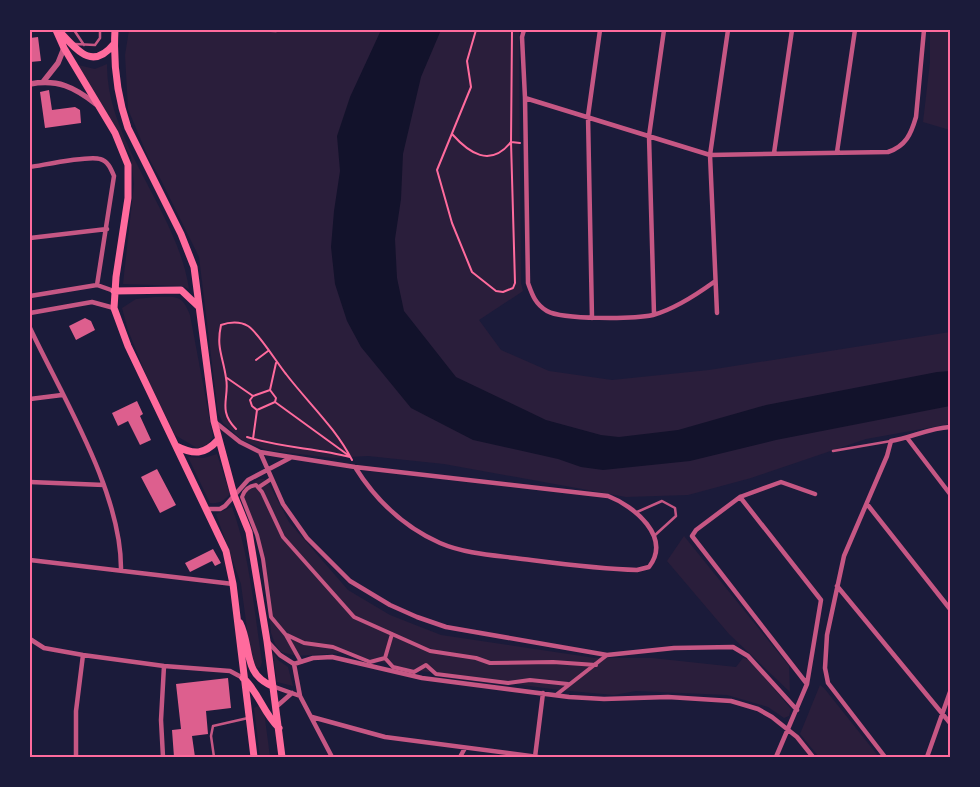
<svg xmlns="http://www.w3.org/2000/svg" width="980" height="787" viewBox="0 0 980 787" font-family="'Space Grotesk',sans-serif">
  <rect width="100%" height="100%" fill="#1b1b3a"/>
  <path fill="#2a1e3b" d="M129 30H519L521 283 523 291 479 320 501 350 549 371 612 380 709 370 950 332V424L866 439 751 478 688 495 626 497 444 464 368 456 332 458 267 450 242 440 223 423 218 413 199 257 161 180 148 157 128 109 125 55Z
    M930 30H950V130L923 122 930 62Z
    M107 64C106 142 178 212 189 289L182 286 123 284 134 184 131 157 78 65 95 69Z
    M155 297C176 297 182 294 190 315L213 437 206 446 197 448 175 435 148 380 128 330 122 308 136 299Z
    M217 454 230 494C224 501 219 504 210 503L188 457 204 458Z
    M259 479H264L269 484 289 522 348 590 390 615 441 635 595 658H652L736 667 743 658 749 659 791 709 789 716 784 718 768 707 727 695 636 691 614 695 559 690 414 670 342 653 297 656 281 652 275 644 271 633 266 578 256 533 243 496 244 489Z
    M232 507C250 556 254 610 262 662L260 668 252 667 241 584 216 514Z
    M684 536 789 666 790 692 729 634 667 561Z
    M273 652 278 660 288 667 293 686 277 682Z
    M820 685 824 688 879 757H819L800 734Z
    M260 705 264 711 270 757H260L254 708Z"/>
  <path fill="#12122b" d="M381 30H441L421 77 403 154 401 199 395 239 397 278 404 311 456 377 546 420 601 435 619 437 678 430 766 405 937 372 950 371V406L776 440 690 461 603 470 581 467 558 459 473 440 411 408 361 347 347 321 335 284 331 247 334 211 340 171 337 136 350 97Z"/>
  <path fill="#dd5f8e" d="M38 37 41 61 30 62V38Z
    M49 90 52 110 75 107 80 110 81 123 45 128 40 92Z
    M85 318 91 321 95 330 76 340 69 326Z
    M137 401 143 414 140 416 151 440 140 445 128 421 118 426 112 413Z
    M157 469 176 505 160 513 141 477Z
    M213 549 221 563 215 566 212 561 190 572 185 563Z
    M228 678 231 708 206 711 208 734 192 736 195 757H174L172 730 181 729 176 684Z"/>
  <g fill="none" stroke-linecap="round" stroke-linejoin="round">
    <path stroke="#ff6b9d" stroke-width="2" d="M476 30 467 61 471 87 437 170 452 223 472 272 496 291 503 292 513 288 515 283 511 142 520 143
      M452 134C469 153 490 168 511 142L512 30
      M256 360 268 351
      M227 378 253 396
      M270 390 276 363
      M275 402 257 410 252 406 250 400 253 396 270 390 276 398 275 402 348 455
      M236 429C217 410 230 397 226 378 223 356 216 348 221 325 229 322 240 321 248 326 258 332 277 363 286 374 309 404 335 427 352 460
      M247 437C281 448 316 448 350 457
      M253 439 257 410"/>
    <path stroke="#c65784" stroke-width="2.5" d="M74 30 84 45
      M252 30 276 31
      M75 44 95 45 100 38V30
      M833 451 891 441
      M637 512 662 501 675 508 676 516 654 536
      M214 757 211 736 213 726 248 718"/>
    <path stroke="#c65784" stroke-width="4" d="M259 487 271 479
      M287 635 304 643 333 647 370 662 385 658 392 634
      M385 658 393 667 414 672 426 665 436 674 508 683 530 680 568 684
      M301 662 286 635 271 617 263 559 257 535 242 497C244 490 249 486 256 485L262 492 283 537 354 617 430 651 476 658 490 663 553 662 596 665
      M556 695 607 655"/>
    <path stroke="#c65784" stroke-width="4.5" d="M524 30 522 37 525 98 528 283C532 294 535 304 547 311 563 320 634 319 653 315 675 309 696 295 714 282
      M525 98 710 155 888 152C906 146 911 134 916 117L924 30
      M837 152 855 30
      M774 153 792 30
      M30 167C44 165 89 155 100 159 108 161 111 169 114 176L97 285
      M30 238 107 229
      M30 296 97 285 114 291
      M30 313 92 302 114 308
      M717 313 710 155 728 30
      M654 314 649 136 664 30
      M592 318 588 116 600 30
      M30 328C63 398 122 493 121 570
      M30 399 62 395
      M215 422 240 442 260 452 278 455 355 467 608 496C634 506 672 537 649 567L637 570C596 569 555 563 515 558 490 555 463 553 440 543 404 527 375 499 355 467
      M908 439 950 494
      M260 452 283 504 307 538 350 581 390 605 417 617 446 627 607 655 674 648 733 647 748 656 797 710
      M30 482 104 485
      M740 497 821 600 807 684 776 757
      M867 504 950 609
      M207 509H220L225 506 248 480 290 458
      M30 560 233 584
      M837 586 950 723
      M30 639 44 648 83 655 164 666 230 671 243 678
      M269 643 280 655 294 664
      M294 664 313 658 332 657 422 678 569 697 604 699 668 697 731 701 758 709 772 717 797 737 813 757
      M294 664 300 696 332 757
      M807 684 692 536 696 530 740 497 781 482 815 494
      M272 686 300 696
      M276 707 292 693
      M312 717 385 737 538 757
      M76 757V711L83 655
      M163 757 161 720 164 666
      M460 757 465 748
      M535 757 543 693
      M885 757 828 683 825 668 827 635 844 556 887 456 891 441C911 438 929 428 950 427
      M927 757 950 692"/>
    <path stroke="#c65784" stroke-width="5.5" d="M43 82 58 63 64 48
      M30 84C58 79 74 87 96 104"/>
    <path stroke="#ff6b9d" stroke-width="7" d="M56 30 64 48 115 133 128 165V198L116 277 114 308 128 346 226 551 233 584 254 757
      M115 30C113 65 117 96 128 128L181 234 194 267 214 421 234 495 249 532 267 641 282 757
      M60 32C77 50 92 71 114 44
      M114 291 181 290 199 307
      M176 446C194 455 204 455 218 440
      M240 623C252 647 242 673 272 686
      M243 678C259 692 263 713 279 728"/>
  </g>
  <rect width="980" height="787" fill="none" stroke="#1b1b3a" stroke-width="62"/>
  <rect x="31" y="31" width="918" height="725" fill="none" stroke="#ff6b9d" stroke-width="2"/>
</svg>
